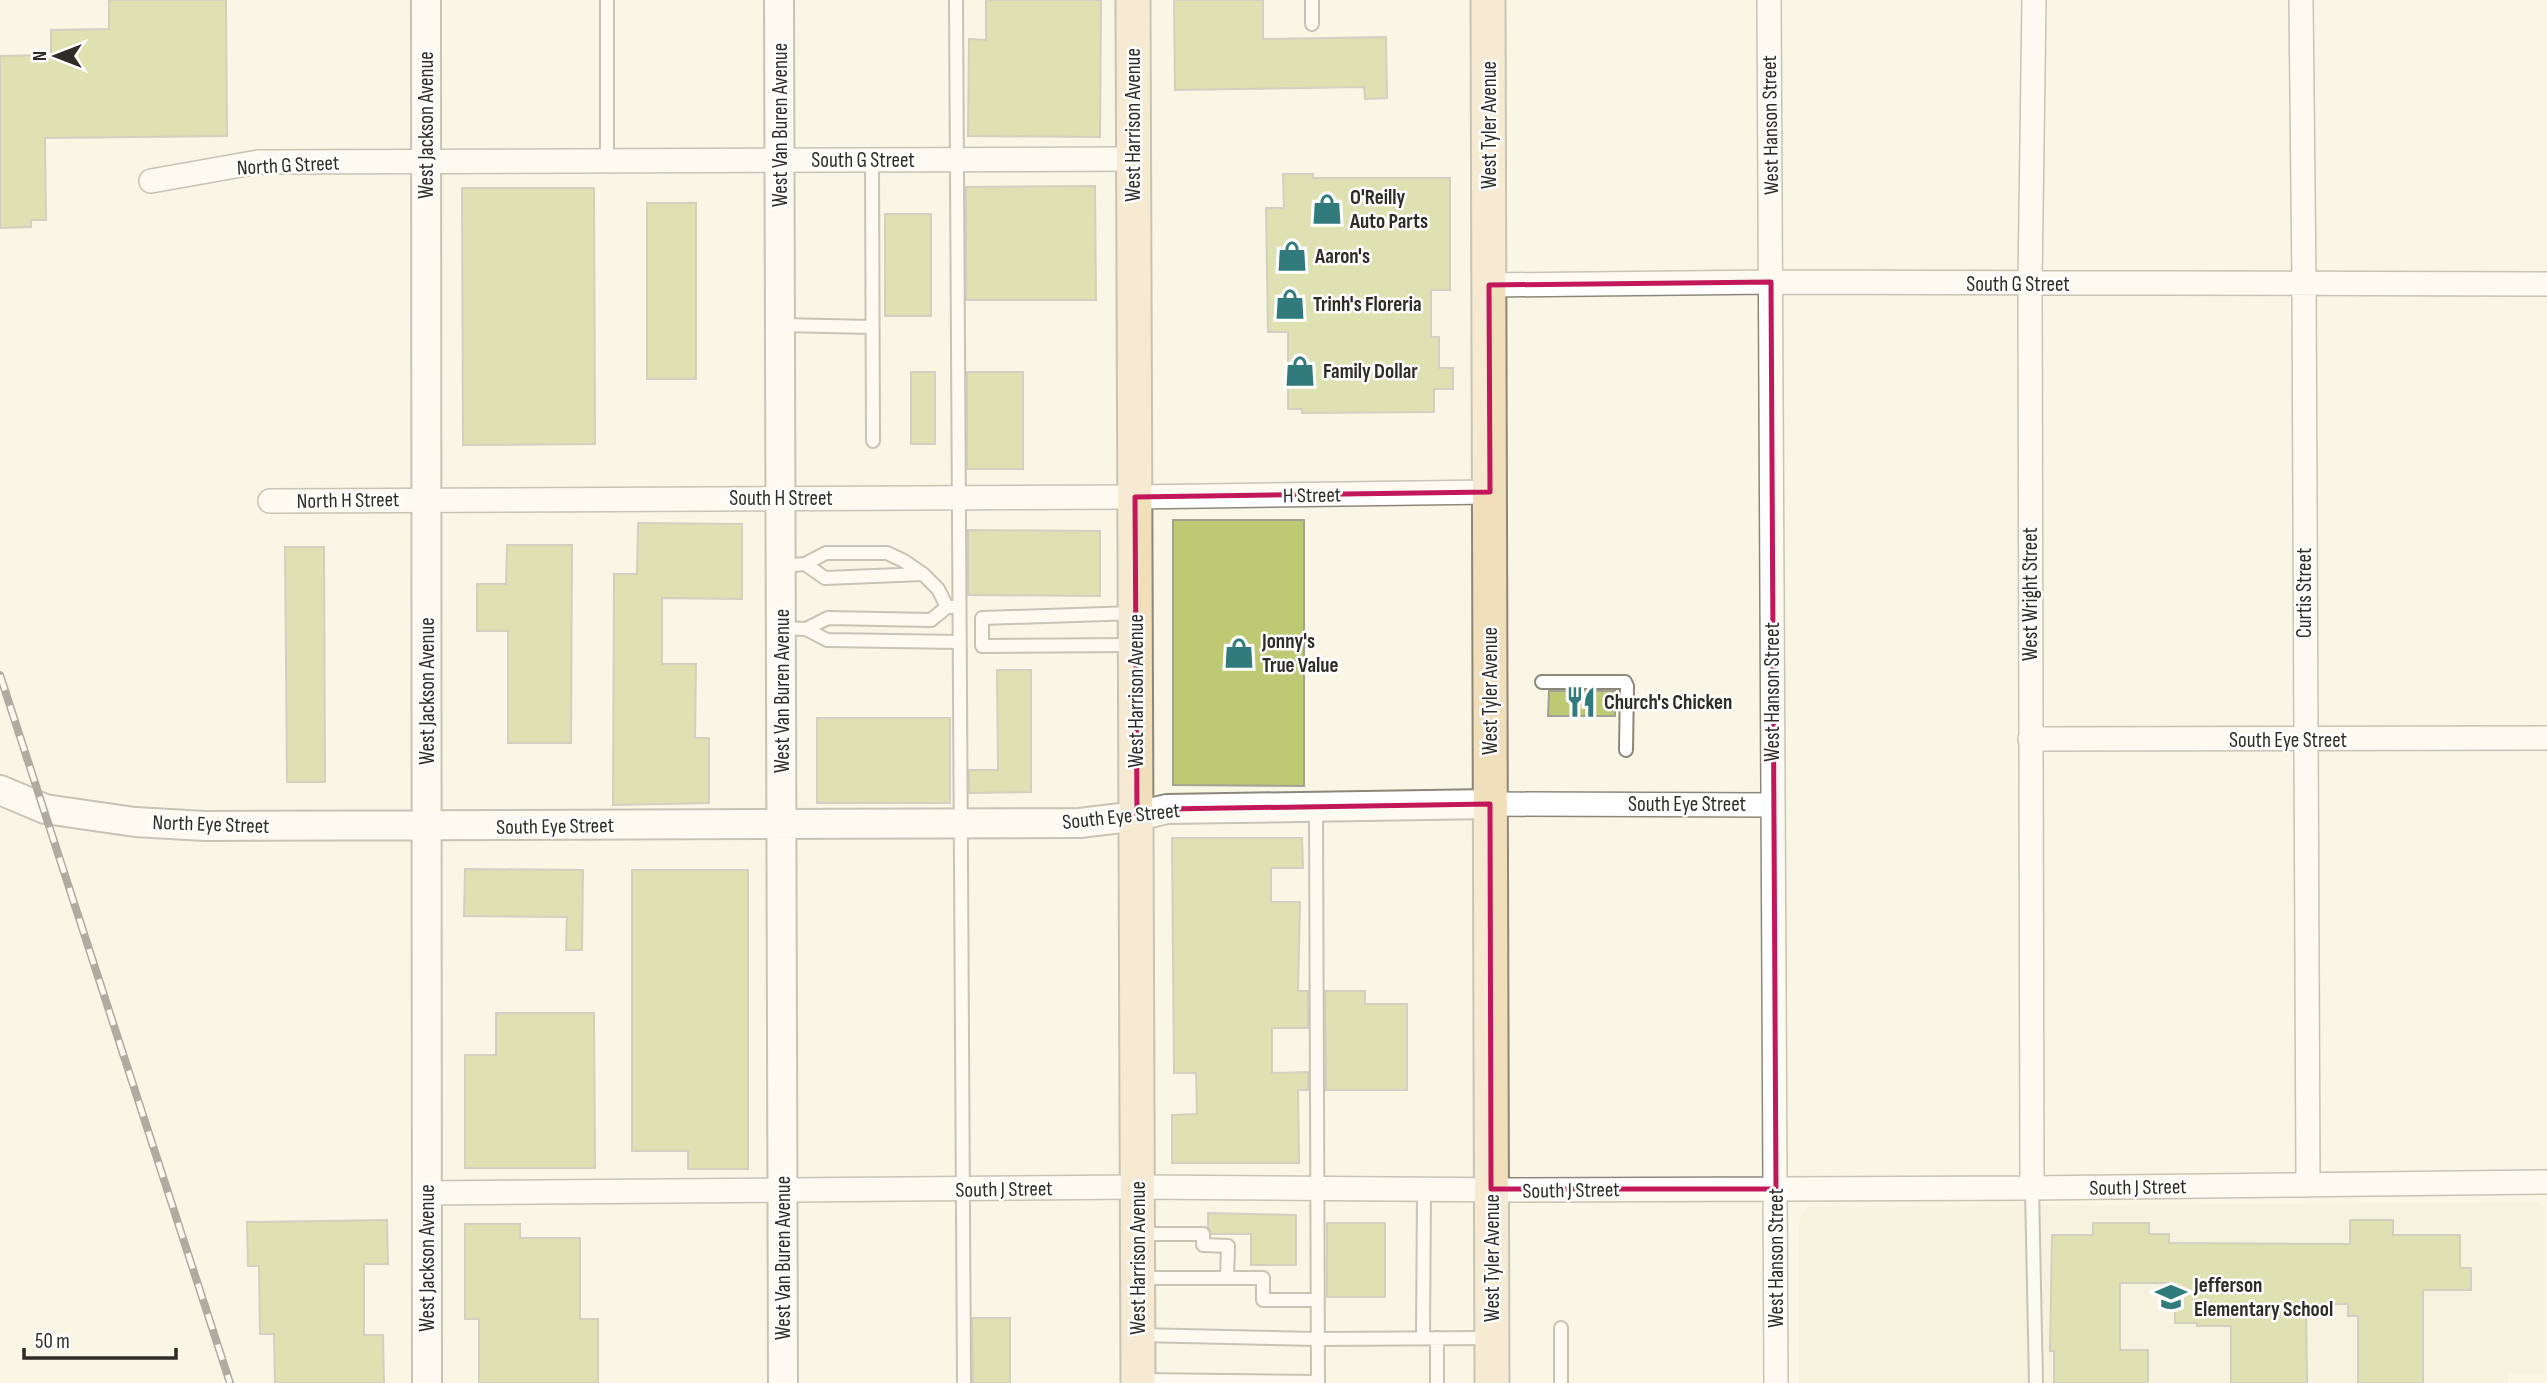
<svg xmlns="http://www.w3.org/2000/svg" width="2547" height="1383" viewBox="0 0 2547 1383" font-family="'Sofia Sans Condensed',sans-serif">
  <rect width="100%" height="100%" fill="#faf6e6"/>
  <path fill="#f3edd5" d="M2538 1202 2544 1209V1374H2508V1383H1799V1221L1808 1207Z"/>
  <path fill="#bdc973" stroke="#a0a394" stroke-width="2" d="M109 0H226L227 136 45 138 46 220H31V227L0 228V56L51 55V30L109 29Z
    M986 0H1101L1100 137 968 136 969 39 986 40Z
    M1174 0H1263V39L1386 37 1387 98 1365 99 1364 87 1175 90Z
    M1283 174H1313V178H1450V290H1431V337H1439V368H1453V389H1434V412L1302 413V409H1288V332H1268L1266 208H1284Z
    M1095 186 1096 300H966V187Z
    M462 188H594L595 444 463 445Z
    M647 203H696V379H647Z
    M885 214H931V316H885Z
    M911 372H935V444H911Z
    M967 372H1023V469H967Z
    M1173 520H1304V786L1173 785Z
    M638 523 742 524V599L662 598V664H696L695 738H709V803L613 805 614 574H637Z
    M968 530 1100 531V596L968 595Z
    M507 545H572L571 743H508V631H477V584H506Z
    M285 547H324L325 782H287Z
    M997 670H1031V792L969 793V770H998Z
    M1549 691H1615V716H1548Z
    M817 718H950V803H817Z
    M1172 838H1302L1303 868H1271V902H1300L1298 991H1308V1028H1272V1073L1308 1072V1090H1298L1299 1163H1172V1115L1197 1114 1196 1073H1174Z
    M465 869 583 870 582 950H566L567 917 464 916Z
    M632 870H748V1169H688V1151H632Z
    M1325 991H1365V1004H1407V1090H1326Z
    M496 1013H594L595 1168H465V1055H496Z
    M1208 1213 1296 1215V1265H1251V1234H1212L1208 1227Z
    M387 1220 388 1264H364V1335H383L384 1383H275L274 1334H260L259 1266H248L247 1222Z
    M2350 1220H2393V1235H2460V1268H2471V1290H2423V1383H2358V1316H2348V1304H2306L2307 1383H2231V1326H2197V1323H2175V1283H2120V1350H2148V1383H2054V1351H2050L2052 1235H2093V1223H2149V1234H2169V1243L2350 1244Z
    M1327 1223H1385V1297H1327Z
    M465 1224H520V1238H580V1319H598V1383H479V1319H465Z
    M972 1318H1010V1383H973Z"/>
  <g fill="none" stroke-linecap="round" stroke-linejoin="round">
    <defs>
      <path id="service" d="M956 0 964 1383
        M1312 24V0
        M872 160 873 441
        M607 161V0
        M781 325 872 327
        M805 564 825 578 923 574
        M782 566 805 564 826 553H887L904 561 923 574 938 589 947 607
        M782 628 806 629 828 618 931 620 947 607H953
        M806 629 827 640 959 642
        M1133 645 982 646V618L1135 613
        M1542 682H1625L1627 686 1626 750
        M1316 807 1318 1383
        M2032 1188 2036 1383
        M1139 1234H1203V1245L1228 1246 1227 1278
        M1139 1278H1263V1300H1318
        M1139 1335 1318 1339 1491 1338
        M1423 1338 1424 1189
        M1139 1380 1318 1382
        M1437 1383V1338
        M1561 1383V1328"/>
      <path id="minor" d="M1769 0 1776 1383
        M2301 0 2304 283 2308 1185
        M151 181 258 162 1133 159
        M1489 285 1771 282 2547 284
        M270 501 1135 497 1490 492
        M2030 739 2547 738
        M1490 804 1773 805
        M2032 1188 2030 284 2034 0
        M427 1193 1138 1187 1512 1190 2032 1188 2547 1182"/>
      <path id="tertiary" d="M426 0 427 1383
        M779 0 783 1383
        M0 790 45 809 135 822 205 826 1080 823 1137 816 1167 809 1490 804"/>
      <path id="secondary" d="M1133 0 1138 1383
        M1488 0 1492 1383"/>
    </defs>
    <use href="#service" stroke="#8c8879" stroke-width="16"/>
    <use href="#minor" stroke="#8c8879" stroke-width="26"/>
    <use href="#tertiary" stroke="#8c8879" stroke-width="32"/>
    <use href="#secondary" stroke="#8c8879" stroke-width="37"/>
    <use href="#service" stroke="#fff" stroke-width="12"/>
    <use href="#minor" stroke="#fff" stroke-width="23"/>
    <use href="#tertiary" stroke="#fff" stroke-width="28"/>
    <use href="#secondary" stroke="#f1deba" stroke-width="33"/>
    <defs>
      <path id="rail" d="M0 675 230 1383"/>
    </defs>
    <use href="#rail" stroke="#55534b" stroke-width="8"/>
    <use href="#rail" stroke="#fff" stroke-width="5" stroke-dasharray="16" stroke-linecap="butt"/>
  </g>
  <path d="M0 0H2547V1383H0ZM1771 282 1776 1189H1491L1490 804 1167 809 1137 816 1135 497 1490 492 1489 285Z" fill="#faf6e6" fill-opacity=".55" fill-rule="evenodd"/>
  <path fill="none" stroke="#c2185b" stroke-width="5" stroke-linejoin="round" d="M1771 282 1776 1189H1491L1490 804 1167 809 1137 816 1135 497 1490 492 1489 285Z"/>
  <defs>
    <symbol id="shop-bare" viewBox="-9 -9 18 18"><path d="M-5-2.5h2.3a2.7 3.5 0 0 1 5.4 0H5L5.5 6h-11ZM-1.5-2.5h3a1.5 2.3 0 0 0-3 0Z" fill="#327b7c" stroke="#fff" stroke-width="2.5" paint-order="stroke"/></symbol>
    <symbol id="restaurant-bare" viewBox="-9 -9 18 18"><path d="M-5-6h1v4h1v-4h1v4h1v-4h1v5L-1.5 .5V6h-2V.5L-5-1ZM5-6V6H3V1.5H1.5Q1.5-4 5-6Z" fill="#327b7c" stroke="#fff" stroke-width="2.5" paint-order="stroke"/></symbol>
    <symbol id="school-bare" viewBox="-9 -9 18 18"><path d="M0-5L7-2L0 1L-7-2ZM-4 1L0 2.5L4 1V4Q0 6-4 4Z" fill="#327b7c" stroke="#fff" stroke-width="2.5" paint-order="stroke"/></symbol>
  </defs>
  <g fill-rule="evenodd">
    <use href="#shop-bare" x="1305" y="187" width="44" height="44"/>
    <use href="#shop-bare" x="1270" y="234" width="44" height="44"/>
    <use href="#shop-bare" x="1268" y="282" width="44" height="44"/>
    <use href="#shop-bare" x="1278" y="349" width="44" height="44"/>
    <use href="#shop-bare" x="1217" y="631" width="44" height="44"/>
    <use href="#restaurant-bare" x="1559" y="680" width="44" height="44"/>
    <use href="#school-bare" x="2149" y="1275" width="44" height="44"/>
  </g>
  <g text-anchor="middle" stroke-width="5" stroke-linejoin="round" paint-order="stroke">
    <g font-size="21" fill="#2e2c26" stroke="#fff">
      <text transform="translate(426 125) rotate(-90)" y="7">West Jackson Avenue</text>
      <text transform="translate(780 125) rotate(-90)" y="7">West Van Buren Avenue</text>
      <text transform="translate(1133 125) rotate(-90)" y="7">West Harrison Avenue</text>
      <text transform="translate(1489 125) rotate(-90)" y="7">West Tyler Avenue</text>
      <text transform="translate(1770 125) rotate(-91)" y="7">West Hanson Street</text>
      <text x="863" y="167">South G Street</text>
      <text transform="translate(288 165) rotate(-3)" y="7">North G Street</text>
      <text x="2018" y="291">South G Street</text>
      <text transform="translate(1312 495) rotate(-1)" y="7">H Street</text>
      <text x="781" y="505">South H Street</text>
      <text transform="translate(348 500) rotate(-1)" y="7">North H Street</text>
      <text transform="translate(2304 593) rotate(-90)" y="7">Curtis Street</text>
      <text transform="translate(2030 594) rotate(-90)" y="7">West Wright Street</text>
      <text transform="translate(427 691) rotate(-90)" y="7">West Jackson Avenue</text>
      <text transform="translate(782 691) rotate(-90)" y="7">West Van Buren Avenue</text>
      <text transform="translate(1136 691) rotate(-90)" y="7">West Harrison Avenue</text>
      <text transform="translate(1490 691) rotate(-90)" y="7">West Tyler Avenue</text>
      <text transform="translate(1772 692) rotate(-90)" y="7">West Hanson Street</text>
      <text x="2288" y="747">South Eye Street</text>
      <text x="1687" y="811">South Eye Street</text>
      <text transform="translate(1121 816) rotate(-6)" y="7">South Eye Street</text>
      <text transform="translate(211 824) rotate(2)" y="7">North Eye Street</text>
      <text transform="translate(555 826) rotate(-1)" y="7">South Eye Street</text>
      <text transform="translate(2138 1187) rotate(-1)" y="7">South J Street</text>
      <text transform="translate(1004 1189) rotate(-1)" y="7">South J Street</text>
      <text transform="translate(1571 1190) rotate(-1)" y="7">South J Street</text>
      <text transform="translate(427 1258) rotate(-90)" y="7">West Jackson Avenue</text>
      <text transform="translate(783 1258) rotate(-90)" y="7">West Van Buren Avenue</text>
      <text transform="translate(1138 1258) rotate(-90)" y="7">West Harrison Avenue</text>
      <text transform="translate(1492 1258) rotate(-90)" y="7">West Tyler Avenue</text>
      <text transform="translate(1776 1258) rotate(-90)" y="7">West Hanson Street</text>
    </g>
    <g font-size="21" font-weight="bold" fill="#2e2c26" stroke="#fff" text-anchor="start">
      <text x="1350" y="204">O'Reilly<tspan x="1350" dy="24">Auto Parts</tspan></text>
      <text x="1315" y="263">Aaron's</text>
      <text x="1313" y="311">Trinh's Floreria</text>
      <text x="1323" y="378">Family Dollar</text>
      <text x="1262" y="648">Jonny's<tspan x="1262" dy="24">True Value</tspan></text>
      <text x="1604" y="709">Church's Chicken</text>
      <text x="2194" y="1292">Jefferson<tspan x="2194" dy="24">Elementary School</tspan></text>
    </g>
  </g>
  <g transform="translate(56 56) rotate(270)" stroke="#ffffff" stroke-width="5" paint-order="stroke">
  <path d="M0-5L12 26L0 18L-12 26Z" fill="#2e2c26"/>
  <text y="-10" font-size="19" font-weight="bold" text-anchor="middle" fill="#2e2c26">N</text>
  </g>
  <path d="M24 1348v10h152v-10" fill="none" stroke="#2e2c26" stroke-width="3.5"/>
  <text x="35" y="1348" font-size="21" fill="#2e2c26" stroke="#ffffff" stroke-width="5" paint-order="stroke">50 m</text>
</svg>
